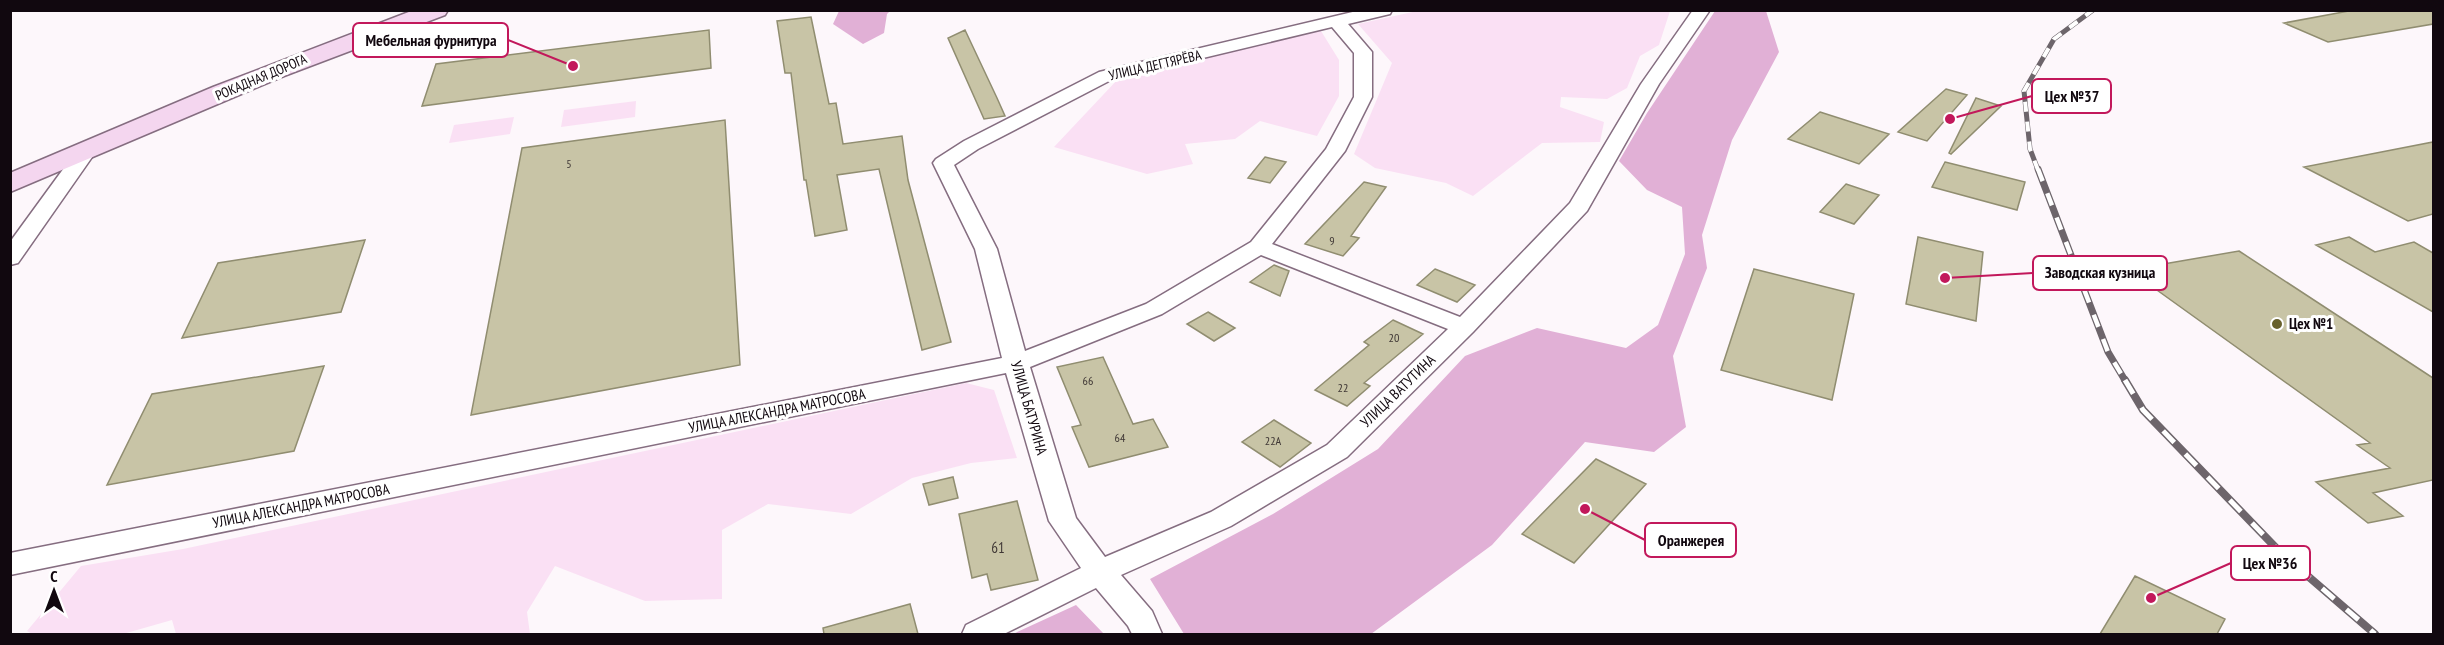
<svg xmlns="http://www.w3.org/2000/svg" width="2444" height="645" viewBox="0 0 2444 645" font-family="'PT Sans Narrow',sans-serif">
  <rect width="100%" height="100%" fill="#fdf7fb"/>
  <path fill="#fae0f4" d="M1417 11V10L1670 11 1659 45 1640 56 1627 88 1607 99 1561 97 1560 107 1604 122 1600 142 1542 143 1473 196 1446 183 1375 168 1354 154 1392 63 1358 24Z
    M1321 31 1339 60V96L1317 136 1260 121 1235 139 1185 144 1193 164 1147 174 1054 147 1119 78Z
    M636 101 635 117 561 127 564 110Z
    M514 117 510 134 449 143 454 125Z
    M966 383 994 390 1017 458 971 463 912 478 851 514 768 504 722 530V599L645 601 555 566 527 612 530 634H176L172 620 123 634H32L27 631 81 566 183 549Z"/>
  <path fill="#e1b0d6" d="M839 11V10L890 11 887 14 884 33 863 44 833 24Z
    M1715 11H1766L1779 52 1732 140 1702 235 1707 268 1673 356 1686 427 1654 452 1585 442 1492 545 1371 634H1184L1150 579 1273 514 1378 449 1465 356 1537 328 1626 348 1658 325 1685 254 1682 207 1647 190 1619 161 1647 113Z
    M1076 605 1104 634H1013Z"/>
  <path fill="#c8c4a6" stroke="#908d70" stroke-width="1.5" d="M2354 10H2433V24L2328 42 2284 23Z
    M811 17 829 104 836 103 843 144 902 136 908 180 951 342 922 350 879 169 837 175 847 230 815 236 806 180H804L791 73H785L777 21Z
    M709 30 711 68 422 106 436 64Z
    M965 30 997 98 1005 116 984 119 948 38Z
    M1946 89 1967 95 1927 141 1898 132Z
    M1976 98 2001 106 1951 154 1949 153Z
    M1820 112 1889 134 1859 164 1788 139Z
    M725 120 740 365 471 415 522 148Z
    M2433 142V214L2408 221 2304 167Z
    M1265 157 1286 162 1270 183 1248 178Z
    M1945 162 2025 182 2017 210 1932 187Z
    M1364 182 1386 187 1351 236 1359 238 1343 256 1305 244Z
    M1846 184 1879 195 1854 224 1820 212Z
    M1918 237 1983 252 1976 321 1906 304Z
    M2349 237 2375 252 2414 242 2433 253V312L2316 245Z
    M365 240 341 312 182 338 218 263Z
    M2239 251 2433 378V480L2373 493 2403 516 2368 523 2316 482 2390 468 2357 445 2370 443 2129 270Z
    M1274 265 1289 271 1280 296 1250 282Z
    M1435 269 1475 285 1457 302 1417 285Z
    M1754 269 1854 294 1832 400 1721 370Z
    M1208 312 1235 328 1214 341 1187 324Z
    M1393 320 1423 334 1364 383 1370 386 1347 406 1315 390 1369 345 1364 342Z
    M1103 357 1133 424 1153 419 1168 447 1089 467 1072 427 1081 425 1057 367Z
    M324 366 294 451 107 485 152 394Z
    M1274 420 1311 443 1280 467 1242 442Z
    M1596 459 1646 484 1574 563 1522 534Z
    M953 477 958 498 929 505 923 484Z
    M1017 501 1038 580 991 590 987 574 972 578 959 514Z
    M2135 576 2225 619 2217 634H2100Z
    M910 604 918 634H824L823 628Z"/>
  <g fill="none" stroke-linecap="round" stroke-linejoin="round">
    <defs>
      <path id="street" d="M1361 10H1392L1390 14 1348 24 1372 52V97L1345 151 1272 244 1460 317 1570 203 1641 84 1693 10H1710L1659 84 1587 211 1473 332 1347 457 1231 526 1121 575 1152 611 1162 634H1132L1128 626 1096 588 1004 634H962L966 625 1081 568 1049 521 1006 373 10 575V553L1002 358 975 249 933 163 936 159 964 141 1099 72ZM1332 27 1354 53V97L1326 149 1251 242 1146 304 1025 351 997 249 954 165 978 149 1111 80ZM1261 255 1448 329 1327 445 1211 512 1105 557 1076 518 1030 367 1162 314Z
        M87 144 94 146 97 150 18 263 10 265V242L80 146Z"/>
      <path id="secondary" d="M414 10H448L445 15 284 76 10 192V173L213 87Z"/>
    </defs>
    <use href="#street" stroke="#856d80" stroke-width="3"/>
    <use href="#secondary" stroke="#856d80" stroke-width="3"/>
    <use href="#street" fill="#fff" fill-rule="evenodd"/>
    <use href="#secondary" fill="#f4d6ef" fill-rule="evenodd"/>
    <defs>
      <path id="rail-far2" d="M2038 170 2030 149 2024 91 2054 39 2093 10"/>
      <path id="rail-far1" d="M2038 169 2108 352 2126 382"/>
      <path id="rail" d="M2125 380 2143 410 2280 552 2375 634"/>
    </defs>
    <use href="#rail-far2" stroke="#6d656b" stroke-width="5"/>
    <use href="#rail-far1" stroke="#6d656b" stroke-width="7"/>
    <use href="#rail" stroke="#6d656b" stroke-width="8"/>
    <use href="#rail-far2" stroke="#fff" stroke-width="4" stroke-dasharray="10" stroke-linecap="butt"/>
    <use href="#rail-far1" stroke="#fff" stroke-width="4.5" stroke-dasharray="13" stroke-linecap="butt"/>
    <use href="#rail" stroke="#fff" stroke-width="5" stroke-dasharray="16" stroke-linecap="butt"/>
  </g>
  <circle fill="#68612d" stroke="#fff" stroke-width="2" cx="2277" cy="324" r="6"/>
  <g text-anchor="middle" stroke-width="6" stroke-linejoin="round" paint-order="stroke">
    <g font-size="12" fill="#3f3735">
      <text x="569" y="168">5</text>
      <text x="1332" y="245">9</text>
      <text x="1394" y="342">20</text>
      <text x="1088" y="385">66</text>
      <text x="1343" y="392">22</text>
      <text x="1120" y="442">64</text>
      <text x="1273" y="445">22А</text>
    </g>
    <g font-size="14" fill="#11080f" stroke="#fff">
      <text transform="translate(1155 65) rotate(-13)" y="5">УЛИЦА ДЕГТЯРЁВА</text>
      <text transform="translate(261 77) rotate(-23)" y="5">РОКАДНАЯ ДОРОГА</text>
    </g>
    <g font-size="15" font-weight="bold" fill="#11080f" stroke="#fff" text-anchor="start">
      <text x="2289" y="329">Цех №1</text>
    </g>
    <g font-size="15" fill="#11080f" stroke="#fff">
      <text transform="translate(1398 391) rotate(-44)" y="5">УЛИЦА ВАТУТИНА</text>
      <text transform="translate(1029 408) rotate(74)" y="5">УЛИЦА БАТУРИНА</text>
      <text transform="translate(777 411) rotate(-11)" y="5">УЛИЦА АЛЕКСАНДРА МАТРОСОВА</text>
      <text transform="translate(301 506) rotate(-11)" y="5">УЛИЦА АЛЕКСАНДРА МАТРОСОВА</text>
    </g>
    <g font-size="15" fill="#3f3735">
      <text x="998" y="553">61</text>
    </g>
  </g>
  <path fill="none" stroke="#c2185b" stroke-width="2" d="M573 66L508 40M1950 119L2032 96M1945 278L2033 273M1585 509L1645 540M2151 598L2231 563"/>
  <g fill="#c2185b" stroke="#fff" stroke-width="2">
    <circle cx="573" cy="66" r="6"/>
    <circle cx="1950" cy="119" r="6"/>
    <circle cx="1945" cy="278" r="6"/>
    <circle cx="1585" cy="509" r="6"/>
    <circle cx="2151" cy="598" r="6"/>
  </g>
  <g fill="#fff" stroke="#c2185b" stroke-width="2">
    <rect x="353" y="23" width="155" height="34" rx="6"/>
    <rect x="2032" y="79" width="79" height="34" rx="6"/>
    <rect x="2033" y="256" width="134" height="34" rx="6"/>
    <rect x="1645" y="523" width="91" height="34" rx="6"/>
    <rect x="2231" y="546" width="79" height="34" rx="6"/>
  </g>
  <g font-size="16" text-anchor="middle" font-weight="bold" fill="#11080f">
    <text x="431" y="46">Мебельная фурнитура</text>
    <text x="2072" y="102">Цех №37</text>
    <text x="2100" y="278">Заводская кузница</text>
    <text x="1691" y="546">Оранжерея</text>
    <text x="2270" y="569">Цех №36</text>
  </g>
  <rect width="2444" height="645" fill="none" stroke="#11080f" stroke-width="24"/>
  <g transform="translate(54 591)" stroke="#ffffff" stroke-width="4.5" paint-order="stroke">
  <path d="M0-4.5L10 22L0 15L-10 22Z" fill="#11080f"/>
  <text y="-9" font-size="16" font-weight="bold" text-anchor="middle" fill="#11080f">С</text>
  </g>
</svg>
